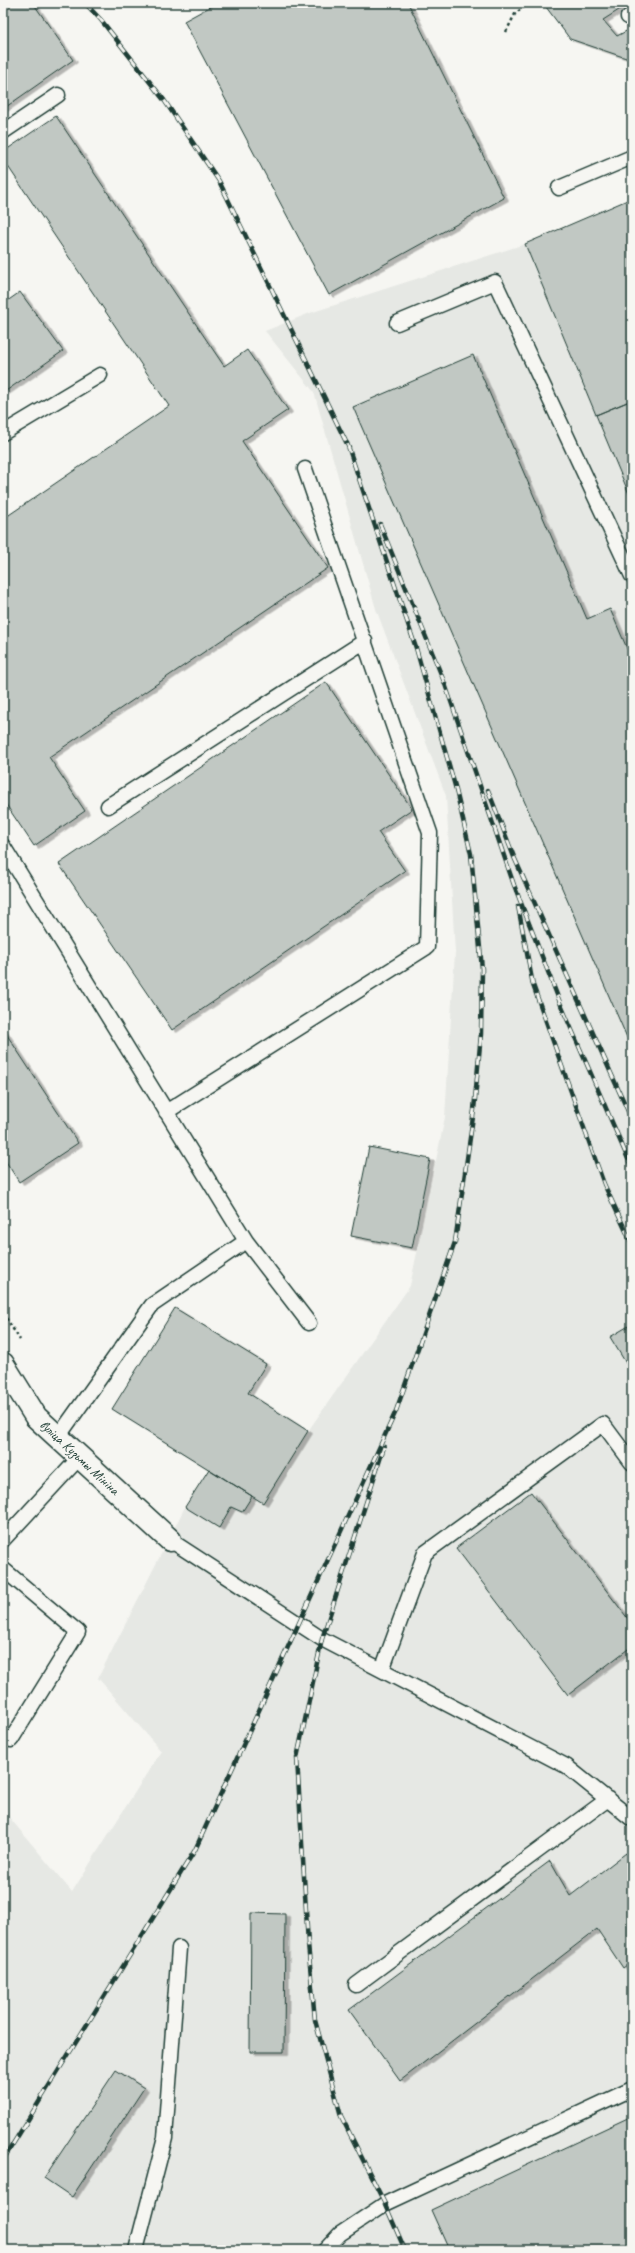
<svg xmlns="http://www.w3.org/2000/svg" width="635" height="2253" viewBox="0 0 635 2253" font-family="Caveat,sans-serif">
  <defs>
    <filter id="shadow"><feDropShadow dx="4.5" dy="2.5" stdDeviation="0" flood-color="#0004"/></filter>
  </defs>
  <rect width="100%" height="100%" fill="#f6f6f2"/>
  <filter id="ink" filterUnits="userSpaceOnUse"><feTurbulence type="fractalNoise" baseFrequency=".025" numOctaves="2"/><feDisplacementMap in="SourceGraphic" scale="8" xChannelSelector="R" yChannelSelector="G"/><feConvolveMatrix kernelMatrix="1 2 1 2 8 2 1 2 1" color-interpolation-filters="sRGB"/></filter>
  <g filter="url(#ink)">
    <path fill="#e6e8e4" d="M525 244 596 415 632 400V2250H3V1810L72 1892 161 1751 98 1678 185 1507 209 1469 263 1503 308 1431 410 1286 445 1117 455 952 446 796 376 609 314 392 265 331 310 313Z"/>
    <path fill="#c1c8c3" stroke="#1f3d34" filter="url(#shadow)" d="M3 3H33L73 60 3 109Z
      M217 3H403L409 5 504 198 329 295 184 21Z
      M543 3H630L603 20 617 36 632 28V60L570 39Z
      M56 116 224 366 247 350 288 410 242 441 328 568 49 757 85 811 34 846 3 800V519L169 406 3 159V152Z
      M632 198V400L596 415 525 244Z
      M20 292 63 351 3 393V304Z
      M473 355 587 619 610 609 632 660V1049L353 407Z
      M632 400V501L596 415Z
      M326 682 412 809 378 832 405 871 172 1030 59 864Z
      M3 1029 78 1143 19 1182 3 1157Z
      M369 1147 430 1159 412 1248 351 1236Z
      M175 1308 266 1364 248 1393 308 1431 263 1503 112 1409Z
      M632 1324V1373L610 1337Z
      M209 1469 252 1496 242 1512 231 1507 219 1528 185 1507Z
      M531 1492 632 1624V1646L568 1695 456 1548Z
      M626 1853 632 1861V1961L623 1968 597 1929 400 2081 349 2010 550 1861 570 1896Z
      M251 1913 285 1914 284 2052H250Z
      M116 2070 144 2088 72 2197 44 2178Z
      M632 2116V2250H449L431 2210Z"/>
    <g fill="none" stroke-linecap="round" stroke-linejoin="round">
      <defs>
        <path id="lane" d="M628 17 632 15
          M3 132 58 95
          M559 188 632 157
          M397 323 495 282 632 576
          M3 433 100 375
          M108 806 365 641
          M3 846 246 1241
          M166 1112 427 947 430 833 305 469
          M58 1437 152 1305 246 1241 309 1323
          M3 1540 80 1457
          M170 1540 322 1639 566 1766 632 1819
          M3 1569 78 1632 11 1740
          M382 1670 425 1553 603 1424 632 1463
          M356 1985 608 1799
          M136 2250 165 2138 179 1948
          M325 2250 340 2234 385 2204 632 2089"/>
        <path id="street" d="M3 1364 36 1417 170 1540"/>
      </defs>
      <use href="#lane" stroke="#1f3d34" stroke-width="17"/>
      <use href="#street" stroke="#1f3d34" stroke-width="25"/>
      <path stroke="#1f3d34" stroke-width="2.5" stroke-dasharray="3 3" stroke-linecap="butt" d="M506 32 515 14 529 3
        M3 1313 20 1340"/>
      <use href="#lane" stroke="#f6f6f2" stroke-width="14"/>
      <use href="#street" stroke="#f6f6f2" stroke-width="22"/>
      <defs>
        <path id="rail" d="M85 3 101 20 164 100 219 181 349 448
          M380 524 445 684 514 885 561 1005 632 1168
          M488 790 514 857 632 1120
          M518 906 533 985 604 1184 632 1244
          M384 1447 322 1639 297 1758 308 1944 315 2020 341 2116 385 2204 405 2250
          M3 2160 195 1850 396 1411 455 1242 474 1110 481 1034 482 969 471 854 455 786 416 648 347 443"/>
      </defs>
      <use href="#rail" stroke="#1f3d34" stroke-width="4.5"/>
      <use href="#rail" stroke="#f6f6f2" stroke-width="3" stroke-dasharray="9" stroke-linecap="butt"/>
    </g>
  </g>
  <g text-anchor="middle" stroke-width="4" stroke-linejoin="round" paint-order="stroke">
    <g font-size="14" fill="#1f3d34" stroke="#f6f6f2">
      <text transform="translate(80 1457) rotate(43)" y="5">вуліца Кузьмы Мініна</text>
    </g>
  </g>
  <rect width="635" height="2253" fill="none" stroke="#f6f6f2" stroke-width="16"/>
  <rect x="8" y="8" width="619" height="2237" fill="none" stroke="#1f3d34" stroke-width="1.5" filter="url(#ink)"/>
</svg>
